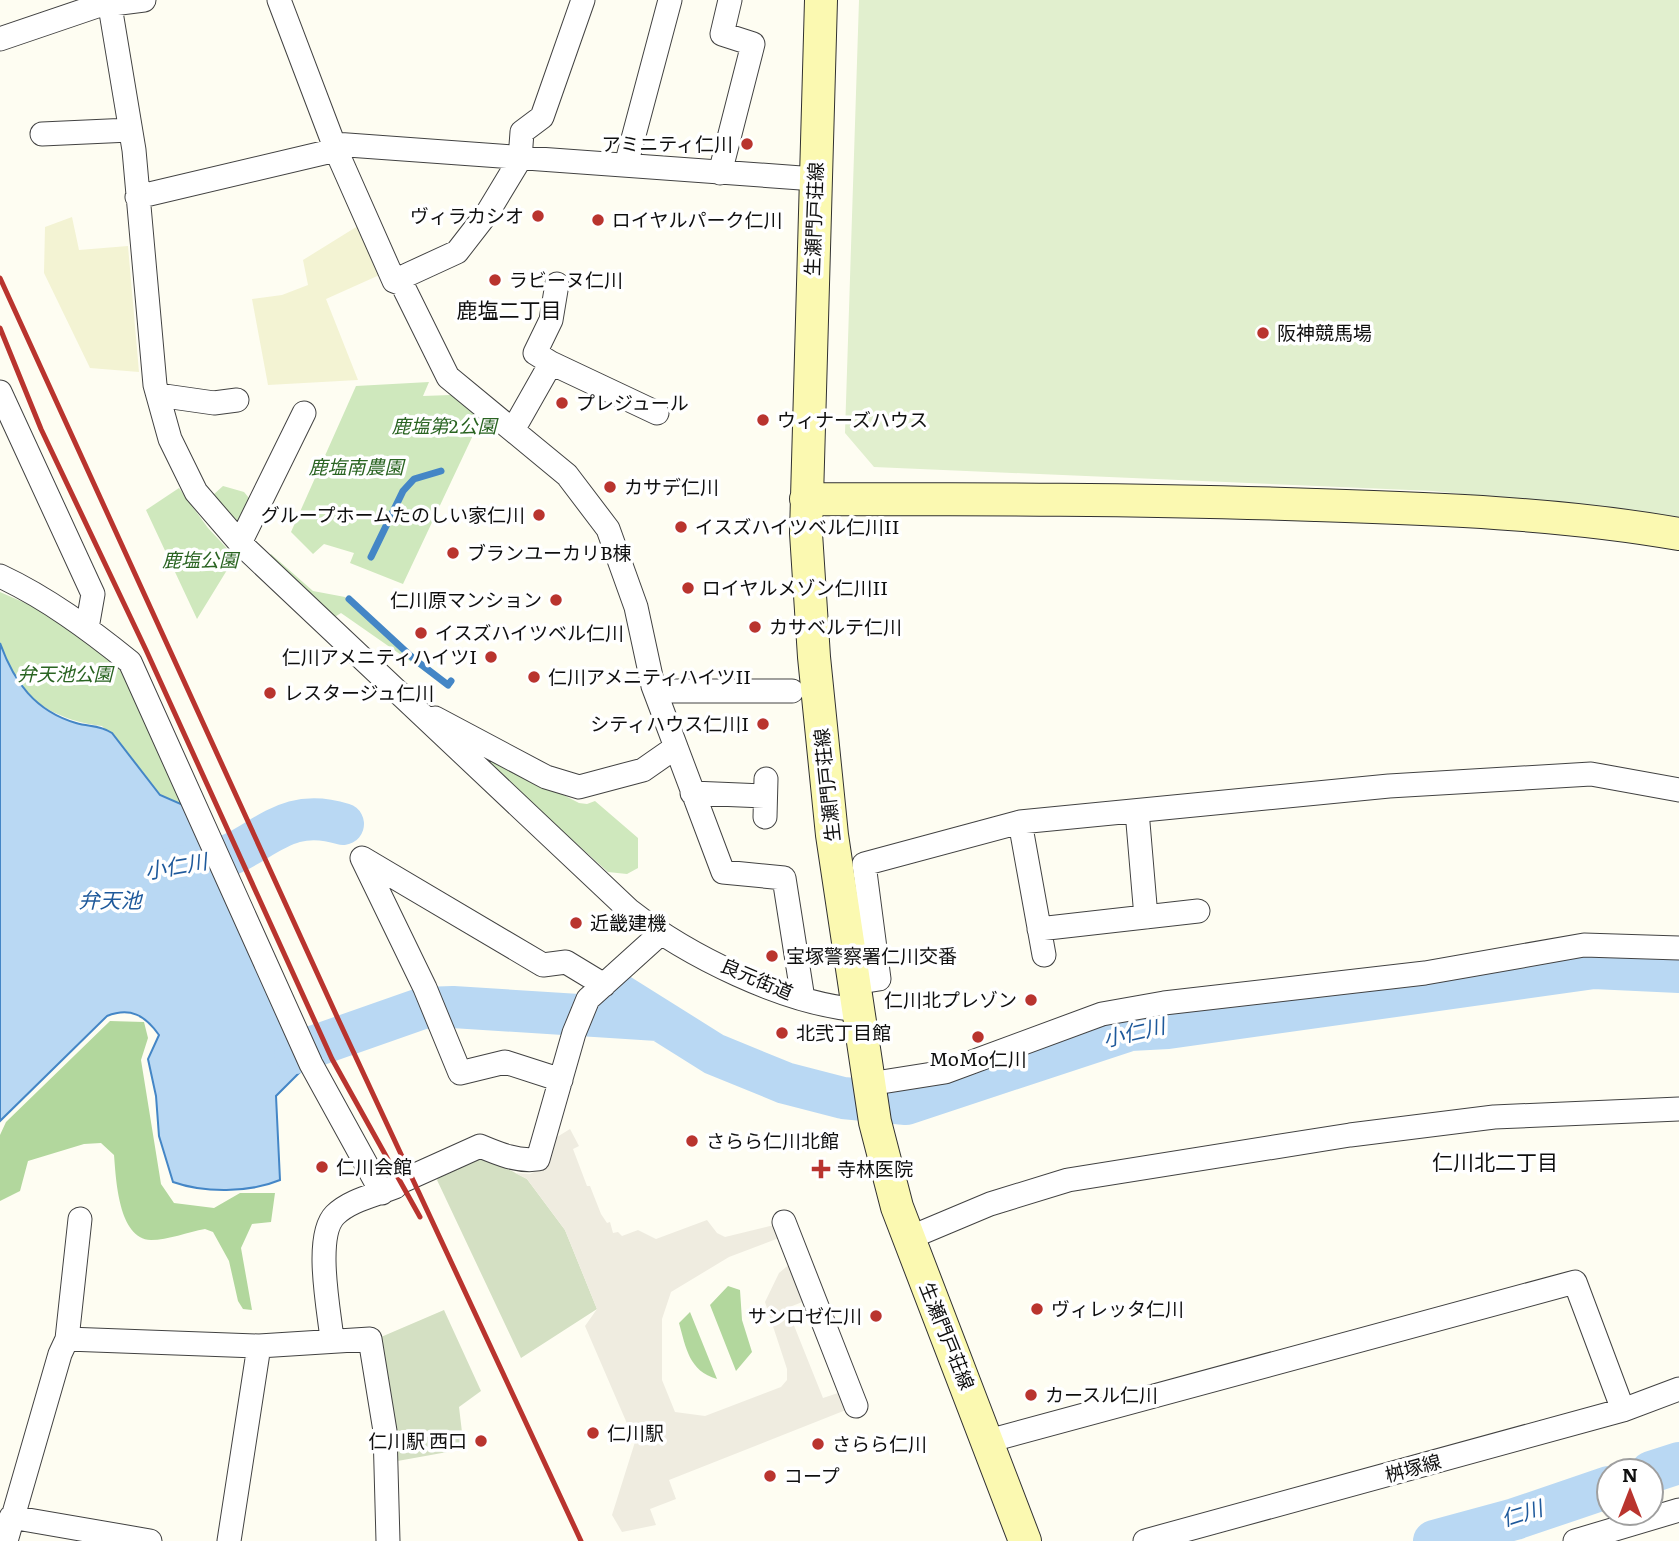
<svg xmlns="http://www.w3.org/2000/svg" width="1679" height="1541" viewBox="0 0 1679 1541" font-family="Literata,'Noto Sans JP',serif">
  <rect width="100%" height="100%" fill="#fefdf2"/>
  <path fill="#f3f3d3" d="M72 217 79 250 128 246 139 372 90 368 44 273 45 227Z
    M361 224 384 273 326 299 358 380 268 385 252 299 282 295 308 285 303 260Z"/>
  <path fill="#cfe8bd" d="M429 382 423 396 451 395 483 414 403 584 350 563 354 553 324 544 313 554 291 532 356 386Z
    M223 486 244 492 254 504 245 520 234 521 213 495Z
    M179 488 208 528 235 557 197 619 146 510Z
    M271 554 313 591 345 597 413 660 450 689 341 613 333 618 268 557Z
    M0 592 55 616 120 666 190 808 160 795 102 726C55 721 7 693 0 642 0 626 0 608 0 592Z
    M488 756 579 803 587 804 595 801 638 838V868L627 874 608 872 486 762Z"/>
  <path fill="#b2d79d" d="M110 1021 144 1022 148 1038 141 1060 161 1184 174 1203 214 1208 240 1193H275L271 1222 252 1224 241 1248 252 1310 243 1309 238 1301 229 1261 213 1232 205 1229C188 1232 168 1240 151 1240 118 1239 116 1178 114 1155L101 1143 84 1144 28 1161 20 1191 0 1201V1135L6 1122Z
    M728 1286 740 1290 742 1320 752 1352 736 1371 710 1305Z
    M690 1312 717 1379C689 1371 686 1348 679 1323Z"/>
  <path fill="#d4e0c3" d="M479 1154 527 1179 565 1230 597 1309 521 1358 437 1180 440 1174Z
    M444 1310 481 1391 459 1407 464 1449 392 1462 381 1337Z"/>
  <path fill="#e1efce" d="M859 0H1679V517L1433 491 874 467 845 433Z"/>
  <path fill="#efece0" d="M570 1129 579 1146 573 1149 587 1186H590L601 1214 607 1223 610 1222 613 1233 618 1232 622 1236 638 1230 656 1239 707 1220 717 1233 725 1237 774 1225 779 1238 729 1257 671 1292 662 1319V1380L675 1412 705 1416 781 1387 787 1380V1369L765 1302 779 1273 791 1263 805 1301 787 1308 823 1398 844 1391 851 1408 669 1480 676 1499 650 1509 656 1525 622 1532 612 1515 635 1442 585 1326 597 1309 565 1230 527 1179 515 1173 530 1174 548 1165 557 1137Z"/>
  <path fill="#b9d8f3" stroke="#4486c6" stroke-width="2" d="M0 643C14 682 35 711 76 723 90 727 100 725 112 733L160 795 190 808 303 1069 276 1096 280 1180C249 1193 204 1193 173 1182L159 1136 156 1096 148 1059 159 1035C145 1015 130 1007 107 1016L0 1121Z"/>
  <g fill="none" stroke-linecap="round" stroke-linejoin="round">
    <path stroke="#4486c6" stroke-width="7" d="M371 557 403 491 414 479 441 471
      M349 599 414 659 448 685 451 681"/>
    <path stroke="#b9d8f3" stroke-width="42" d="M173 868C186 866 199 865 211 862 263 847 282 805 343 824
      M620 995 714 1054 785 1083 843 1098 906 1104 1130 1030 1168 1028 1594 968 1679 972
      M295 1053 423 1008 453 1007 658 1020
      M1651 1472 1679 1463
      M1434 1541 1515 1519 1609 1487"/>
    <defs>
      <path id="street" d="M109 0 134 150 155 385 170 439 196 492 240 543 629 910C688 956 783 1003 858 1010
        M279 0 336 150 394 281 402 284 448 377 567 475 608 529 636 607 653 686 723 872 784 878 803 999
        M0 39 97 6 144 0
        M42 134 130 130
        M334 144 815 179
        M626 165 670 0
        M720 173 753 44 722 34 730 0
        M137 197 336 150
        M394 281 457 252 488 212 520 159 522 132 542 117 583 0
        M551 363 535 353 551 320 557 284
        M0 392 93 594 87 628
        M158 395 214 403 237 400
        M513 430 551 363 657 413
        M240 543 304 413
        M0 576C47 598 89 629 130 662L311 1064 382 1193
        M655 691H792
        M435 718 546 777 579 787 643 770 676 747
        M692 793 765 796
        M1137 811 1146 917
        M765 817 766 779
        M1020 822 1044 955
        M1039 929 1198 911
        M854 983 879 979 864 864 1020 822 1389 786 1591 774 1679 790
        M561 1080 505 1062 460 1073 425 988 362 858 543 965 566 962 604 985
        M869 1084 945 1072 1102 1014 1164 1003 1425 973 1584 945 1679 948
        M784 1222 856 1406
        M909 1238 990 1204 1068 1180 1350 1135 1494 1117 1679 1109
        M67 1339 80 1219
        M332 1339C329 1310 314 1236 335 1215 350 1200 376 1195 395 1187L400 1182 480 1146C499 1154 518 1162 538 1159L574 1033 588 999 660 934
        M988 1441 1575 1282 1623 1410
        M11 1517 150 1541
        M6 1541 60 1354 67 1339 259 1346 370 1339 385 1431 388 1541
        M229 1541 259 1346
        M1145 1541 1623 1410 1679 1389
        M1575 1541 1679 1510"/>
      <path id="secondary" d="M821 0 806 533 814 657 832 835 875 1122 897 1207 1025 1541
        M806 499C976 499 1145 499 1315 505 1436 509 1559 513 1679 534"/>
    </defs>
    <use href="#street" stroke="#424242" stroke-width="25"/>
    <use href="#secondary" stroke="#313131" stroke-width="34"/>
    <use href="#street" stroke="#fff" stroke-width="23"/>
    <use href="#secondary" stroke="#fbf9b1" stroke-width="32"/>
    <path stroke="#b9342e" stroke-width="5" d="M0 278 339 1021 581 1541
      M0 328 41 429 146 650 332 1059 420 1217"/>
  </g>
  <g fill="#b9342e" stroke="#fff" stroke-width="2.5">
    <circle cx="747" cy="144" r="7"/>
    <circle cx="538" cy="216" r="7"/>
    <circle cx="598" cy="220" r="7"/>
    <circle cx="495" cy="280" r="7"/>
    <circle cx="1263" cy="333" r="7"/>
    <circle cx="562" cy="403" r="7"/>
    <circle cx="763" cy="420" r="7"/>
    <circle cx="610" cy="487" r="7"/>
    <circle cx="539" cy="515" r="7"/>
    <circle cx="681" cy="527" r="7"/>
    <circle cx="453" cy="553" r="7"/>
    <circle cx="688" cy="588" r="7"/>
    <circle cx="556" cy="600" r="7"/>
    <circle cx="755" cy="627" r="7"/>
    <circle cx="421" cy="633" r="7"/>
    <circle cx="491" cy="657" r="7"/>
    <circle cx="534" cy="677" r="7"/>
    <circle cx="270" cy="693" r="7"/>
    <circle cx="763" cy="724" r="7"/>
    <circle cx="576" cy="923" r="7"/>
    <circle cx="772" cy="956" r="7"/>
    <circle cx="1031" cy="1000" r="7"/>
    <circle cx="782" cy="1033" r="7"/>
    <circle cx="978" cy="1037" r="7"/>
    <circle cx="692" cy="1141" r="7"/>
    <circle cx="322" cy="1167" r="7"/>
    <path d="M817.5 1158.5h7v7h7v7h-7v7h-7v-7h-7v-7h7z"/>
    <circle cx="1037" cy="1309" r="7"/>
    <circle cx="876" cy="1316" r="7"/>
    <circle cx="1031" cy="1395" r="7"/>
    <circle cx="593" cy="1433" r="7"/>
    <circle cx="481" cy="1441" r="7"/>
    <circle cx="818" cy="1444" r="7"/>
    <circle cx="770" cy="1476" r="7"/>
  </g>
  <g text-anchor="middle" stroke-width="7" stroke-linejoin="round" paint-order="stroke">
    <g font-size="19" fill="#0f0f0f" stroke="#fff" text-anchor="start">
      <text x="733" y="151" text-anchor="end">アミニティ仁川</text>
      <text x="524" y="223" text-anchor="end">ヴィラカシオ</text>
      <text x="612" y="227">ロイヤルパーク仁川</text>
      <text x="509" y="287">ラビーヌ仁川</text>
      <text x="1277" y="340">阪神競馬場</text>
      <text x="576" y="410">プレジュール</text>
      <text x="777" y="427">ウィナーズハウス</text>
      <text x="624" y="494">カサデ仁川</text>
      <text x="525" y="522" text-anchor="end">グループホームたのしい家仁川</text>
      <text x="695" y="534">イスズハイツベル仁川II</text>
      <text x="467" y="560">ブランユーカリB棟</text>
      <text x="702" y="595">ロイヤルメゾン仁川II</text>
      <text x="542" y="607" text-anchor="end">仁川原マンション</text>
      <text x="769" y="634">カサベルテ仁川</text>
      <text x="435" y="640">イスズハイツベル仁川</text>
      <text x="477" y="664" text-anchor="end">仁川アメニティハイツI</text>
      <text x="548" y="684">仁川アメニティハイツII</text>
      <text x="284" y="700">レスタージュ仁川</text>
      <text x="749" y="731" text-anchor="end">シティハウス仁川I</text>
      <text x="590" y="930">近畿建機</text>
      <text x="786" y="963">宝塚警察署仁川交番</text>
      <text x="1017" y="1007" text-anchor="end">仁川北プレゾン</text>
      <text x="796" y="1040">北弐丁目館</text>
      <text x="978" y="1066" text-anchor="middle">MoMo仁川</text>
      <text x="706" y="1148">さらら仁川北館</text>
      <text x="336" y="1174">仁川会館</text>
      <text x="837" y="1176">寺林医院</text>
      <text x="1051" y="1316">ヴィレッタ仁川</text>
      <text x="862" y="1323" text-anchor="end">サンロゼ仁川</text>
      <text x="1045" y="1402">カースル仁川</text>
      <text x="607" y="1440">仁川駅</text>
      <text x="467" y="1448" text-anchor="end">仁川駅 西口</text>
      <text x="832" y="1451">さらら仁川</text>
      <text x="784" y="1483">コープ</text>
    </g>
    <g font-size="19" fill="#0f0f0f" stroke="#fff">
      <text transform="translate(814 219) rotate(-88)" y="7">生瀬門戸荘線</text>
      <text transform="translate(827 785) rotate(-96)" y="7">生瀬門戸荘線</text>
      <text transform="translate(757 979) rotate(23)" y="7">良元街道</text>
      <text transform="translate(947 1336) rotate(68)" y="7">生瀬門戸荘線</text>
      <text transform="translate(1413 1468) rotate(-15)" y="7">桝塚線</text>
    </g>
    <g font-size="19" font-style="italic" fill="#2a6422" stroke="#fff">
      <text x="444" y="433">鹿塩第2公園</text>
      <text x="356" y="474">鹿塩南農園</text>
      <text x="200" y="567">鹿塩公園</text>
      <text x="65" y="681">弁天池公園</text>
    </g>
    <g font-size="21" fill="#0f0f0f" stroke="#fff">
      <text x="509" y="318">鹿塩二丁目</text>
      <text x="1495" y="1170">仁川北二丁目</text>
    </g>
    <g font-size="21" font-style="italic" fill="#1e599b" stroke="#fff">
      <text transform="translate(176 867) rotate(-10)" y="7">小仁川</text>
      <text x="110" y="908">弁天池</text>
      <text transform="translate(1134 1033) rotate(-13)" y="7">小仁川</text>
      <text transform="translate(1522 1514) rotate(-17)" y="7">仁川</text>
    </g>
  </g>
  <g transform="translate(1630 1492)"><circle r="33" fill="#ffffff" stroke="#9f9f9f" stroke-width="2"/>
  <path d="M0-5L12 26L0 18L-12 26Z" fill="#b9342e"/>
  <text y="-10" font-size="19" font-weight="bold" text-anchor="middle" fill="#0f0f0f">N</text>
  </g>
</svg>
